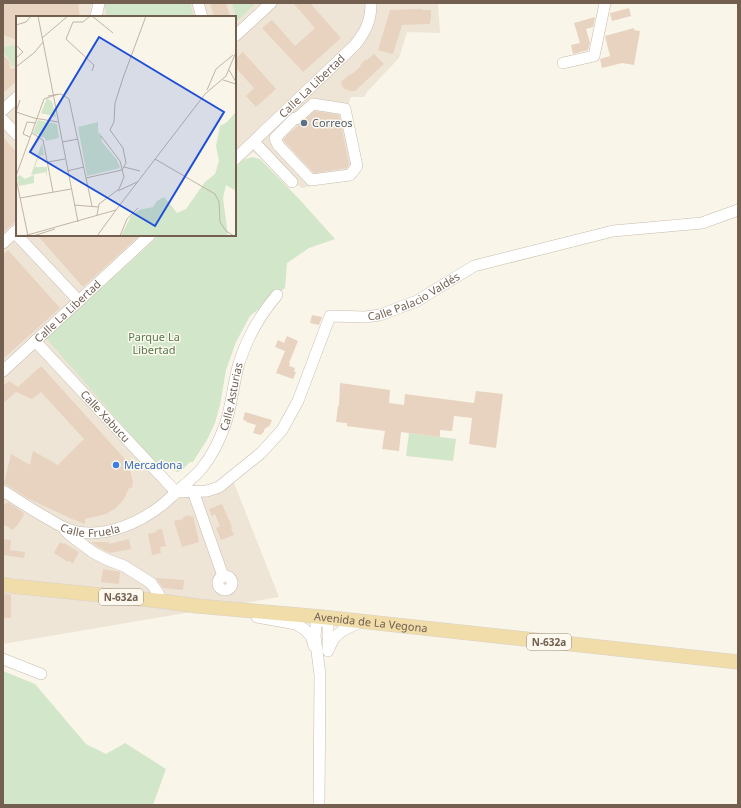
<svg xmlns="http://www.w3.org/2000/svg" width="741" height="808" viewBox="0 0 741 808" font-family="'Noto Sans',sans-serif">
  <rect width="100%" height="100%" fill="#faf5e9"/>
  <path fill="#eee5d6" d="M3 3H438L440 33 407 32 399 58 367 92 364 97H351L348 106 352 177 302 188 253 152 235 168V17H17V235H160L46 338 90 385 179 492 234 483 279 597 3 644Z"/>
  <path fill="#d2e6c9" d="M104 3H190L194 17H107Z
    M232 3H256L237 21Z
    M17 45V69L14 66H11L10 61 5 54 3 56V47Z
    M252 157 260 159 300 200 335 239 309 248 287 263 285 288 250 316 236 342 226 370 220 405 215 423 208 438 193 462H190L183 469 178 472 158 466 46 338 160 235H235V168L243 160Z
    M409 433 456 439 453 461 406 456Z
    M3 671 35 684 86 744 106 754 125 743 166 769 153 805H3Z"/>
  <path fill="#e7d3bf" d="M3 3H78L80 17H17V40L3 35Z
    M210 3H226L230 17H214Z
    M293 3H310L341 38 303 72 262 28 272 20 295 46 315 28Z
    M629 8 631 16 612 21 610 13Z
    M422 9V10H431V20H430V24L402 25 393 54 378 50 390 10Z
    M595 17 593 27 586 29 590 43 588 50 573 54 571 45 580 43 574 23Z
    M634 28V30L640 31 634 65 622 63 602 68 600 59 610 56 605 36Z
    M243 52 276 89 256 107 246 96 254 88 235 67V59Z
    M374 54 384 64 355 91H349L348 89 346 90 341 85 342 83 341 82 350 74 351 75 361 66 360 65 366 59 367 60Z
    M3 55 9 61 10 69 15 68 17 70V81L3 93Z
    M315 111 339 115 349 164 347 168 314 173 284 141 283 140 286 136Z
    M3 137 17 153V220L3 233Z
    M37 235H140L83 287Z
    M8 250 60 308 3 359V255Z
    M312 315 322 317 319 325 310 323Z
    M287 336 298 341 289 363H290L289 366 295 368 294 372H296L293 379 276 373 285 351 275 347 278 340 284 343Z
    M41 366 124 458 128 463 130 470 133 482 132 488H129L124 499 116 508 106 514 85 519V524L72 519 29 499 7 485 4 484 11 454 30 465 33 451 58 465 84 439 41 392 32 399 16 392 3 403V386L9 381 18 387Z
    M340 383 390 390 389 403 404 405 405 394 474 403 476 391 503 394 496 448 469 444 472 418 454 416 452 431 440 430V437L401 432 399 451 382 449 385 431 347 426V423L336 422 338 406H339Z
    M245 412 272 420 269 427 267 426V428H265L263 433H262L261 435 253 433 256 425 246 422 247 421 243 420Z
    M8 502 24 513 23 514 24 515 17 526H16L13 530 3 524V506L6 503H7Z
    M222 504 232 527 231 528 234 535 221 540 216 528 220 526 215 514 212 516 209 509Z
    M190 515 191 517 193 516 199 542 182 547 174 521 183 519V517Z
    M162 529 166 546 160 547 161 553 152 555 148 534 157 532 156 530Z
    M3 539 11 540 10 550 25 552 24 558 3 555Z
    M129 539 131 549 110 553 98 547 91 542H105V543L109 542V544Z
    M60 542 64 544V543L79 552 73 563 68 561V562L54 553Z
    M103 569 116 571 120 572 119 584 101 582Z
    M156 578 184 580 183 590 163 588Z
    M3 593 11 595V618H3Z"/>
  <g fill="none" stroke-linecap="round" stroke-linejoin="round">
    <defs>
      <g id="minor">
        <path d="M198 3 202 17"/>
        <path d="M96 17 99 3"/>
        <path d="M235 36 271 3"/>
        <path d="M563 63 594 56 605 3"/>
        <path d="M313 104 345 109 357 166 350 175 311 180 278 145 275 138 295 118 296 119Z"/>
        <path d="M3 110 17 97"/>
        <path d="M3 120 17 135"/>
        <path d="M254 142 292 182"/>
        <path id="s1" d="M235 159 355 45C366 31 371 21 371 3"/>
        <path d="M14 232 79 301"/>
        <path d="M3 243 17 230"/>
        <path id="s2" d="M35 341 176 492"/>
        <path id="s3" d="M3 371 150 235"/>
        <path id="s4" d="M3 491C18 500 32 510 47 518 57 524 66 530 77 532 107 537 139 523 162 505 168 500 174 494 180 489 187 482 196 476 202 468 211 457 220 439 225 425 232 405 233 384 239 363 247 338 260 315 277 295"/>
        <path d="M193 491 223 576"/>
        <path id="s5" d="M176 492 207 491 219 487 261 453 282 430 298 401 330 316 365 317 380 315 417 301 474 266 613 231 702 223 738 210"/>
        <path d="M65 530 70 535 94 553 108 560 124 566 151 583 158 593 161 601"/>
        <circle cx="225" cy="583" r="7"/>
        <path d="M257 617 296 624 304 629 311 636 314 646"/>
        <path d="M328 650 334 638 342 631 360 622"/>
        <path d="M3 659 41 674"/>
        <path d="M319 805 320 675 315 636 316 625 322 617 328 626V651"/>
      </g>
      <g id="major">
        <path id="s6" d="M3 584 11 586 161 601 197 606 322 617 738 662"/>
      </g>
    </defs>
    <use href="#minor" stroke="#c8bcae" stroke-width="12"/>
    <use href="#major" stroke="#d8d2ce" stroke-width="15"/>
    <use href="#minor" stroke="#fff" stroke-width="11"/>
    <use href="#major" stroke="#f0ddaa" stroke-width="14"/>
  </g>
  <circle fill="#5c6f8a" stroke="#fdf9ef" stroke-width="1.5" cx="304" cy="123" r="4"/>
  <circle fill="#3f7fe0" stroke="#fdf9ef" stroke-width="1.5" cx="116" cy="465" r="4"/>
  <g text-anchor="middle" stroke-width="3" stroke-linejoin="round" paint-order="stroke">
    <g fill="#fdf9ef" stroke="#9c8d80" stroke-width="1">
      <rect x="99" y="589" width="44" height="16" rx="3"/>
      <rect x="527" y="634" width="44" height="16" rx="3"/>
    </g>
    <g font-size="10" font-weight="bold" fill="#725f50">
      <text x="121" y="601">N-632a</text>
      <text x="549" y="646">N-632a</text>
    </g>
    <g font-size="11" fill="#725f50" stroke="#fdf9ef">
      <text dy="4" stroke="none"><textPath href="#s1" startOffset="106">Calle La Libertad</textPath></text>
      <text dy="4" stroke="none"><textPath href="#s5" startOffset="341">Calle Palacio Valdés</textPath></text>
      <text dy="4" stroke="none"><textPath href="#s3" startOffset="88">Calle La Libertad</textPath></text>
      <text dy="4" stroke="none"><textPath href="#s4" startOffset="309">Calle Asturias</textPath></text>
      <text dy="4" stroke="none"><textPath href="#s2" startOffset="103">Calle Xabucu</textPath></text>
      <text dy="4" stroke="none"><textPath href="#s4" startOffset="98">Calle Fruela</textPath></text>
      <text dy="4" stroke="none"><textPath href="#s6" startOffset="370">Avenida de La Vegona</textPath></text>
    </g>
    <g font-size="11" fill="#4e5e75" stroke="#fdf9ef" text-anchor="start">
      <text x="312" y="127">Correos</text>
    </g>
    <g font-size="11" fill="#557b4c" stroke="#fdf9ef">
      <text x="154" y="341">Parque La<tspan x="154" dy="13">Libertad</tspan></text>
    </g>
    <g font-size="11" fill="#366cbe" stroke="#fdf9ef" text-anchor="start">
      <text x="124" y="469">Mercadona</text>
    </g>
  </g>
  <g transform="translate(16 16)">
    <rect width="220" height="220" fill="#faf5e9"/>
    <path d="M31 82 36 86 40 101 25 97ZM220 96V175L210 169 207 182 212 220H105L115 200 123 194 137 191 141 185 148 181 161 197 170 193 189 166 199 158 203 145 200 130 204 110 211 106ZM22 104 41 108 43 122 30 125 29 122 17 117ZM82 106V116L85 118 86 126 101 144 104 152 71 160 62 111ZM26 127 28 139 23 140 19 151H31V162L30 156 15 159ZM4 159 9 163 18 159V167L3 170 1 161Z" fill="#d2e6c9"/>
    <path fill="none" stroke="#c0b4a7" stroke-width="1" d="M22 0 62 206M76 0 97 17M57 6 50 23 78 49 76 55M57 6H67L74 0M0 9 10 6 15 0M26 22 52 0M0 29 7 36 0 42M0 51 19 36 27 26M213 54 220 66M207 64 220 68M191 74 200 53 217 39M32 80 45 78 53 83 76 190M4 84 0 96 18 102 42 106M16 117 27 124 37 176M14 121 7 118 11 106 20 107M46 126 62 123M139 143 199 178 203 186 204 206 210 215 218 220M32 146 49 143M108 151 124 155M106 154 110 147 107 132 94 114 98 106 99 87 107 62 130 0M51 155 68 151M0 160 28 83 42 78M0 162 12 220M70 162 106 154M102 175 121 166M4 182 55 173M58 189 82 191M81 199 83 188 103 173 108 161 104 145 85 120M8 220 100 194 189 78 210 60 220 36M17 220 39 213M81 220 100 194M104 220 111 203 122 192"/>
    <path fill="#1d4ed8" fill-opacity="0.15" stroke="#1d4ed8" stroke-width="2" d="M83 21 208 96 139 210 14 136Z"/>
    <rect width="220" height="220" fill="none" stroke="#725f50" stroke-width="2"/>
  </g>
  <rect width="741" height="808" fill="none" stroke="#725f50" stroke-width="8"/>
</svg>
